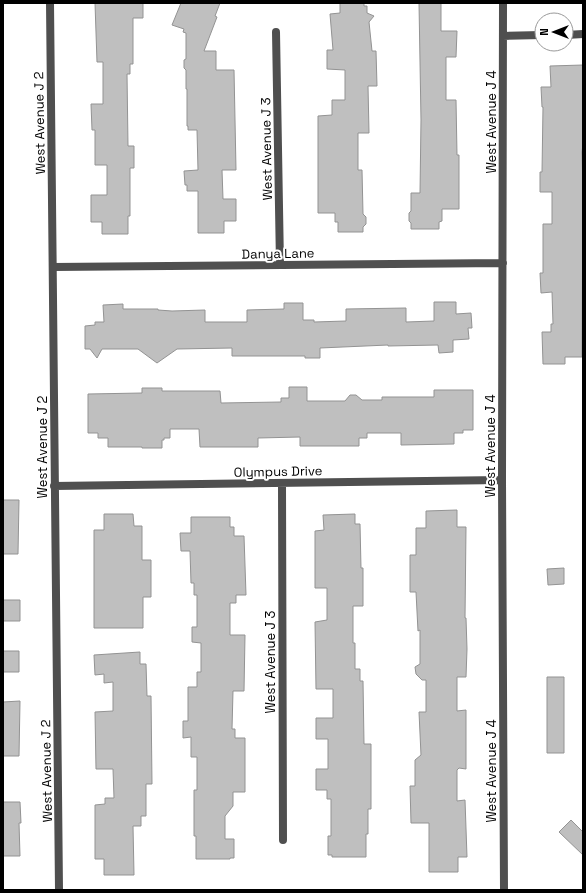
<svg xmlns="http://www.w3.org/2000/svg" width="586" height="893" viewBox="0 0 586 893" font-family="'Space Grotesk',sans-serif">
  <rect width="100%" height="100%" fill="#fff"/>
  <path fill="#bfbfbf" stroke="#939393" d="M95 3H143V18H133V64H130V74H127L128 146H134V168H130V216H128V234H102V222H91V195H107V165H95V130H92L91 104H103V62H97Z
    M181 3H220L215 16 217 17 204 51H216V70H234L236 170H222L223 199H236V221H224V233H198V191H187V185H185L184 171 198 170 197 130H188V126H187V89H186V70L184 68V60L186 59V33L183 32 184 29 172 25Z
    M340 3H364V6H367V13L374 16 369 22 372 51H376L377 86H368L369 133H358V170H362L363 214 366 217V224L363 227V232H338V222H335V213H318V116L332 115V100H345V70L327 69V50H333L330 14 340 13Z
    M419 3H441V31H457L456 57H446V100H456L457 155H459V209H442V221L439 222V229H411V223L409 221V213L411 211V193H420L421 120Z
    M583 65V144L582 152 583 190 582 357H565V364H543L542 332H551V324H553L552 292 541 293 540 273H543V224H552V192H540V172H542L543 107H542L541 87H551L550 66Z
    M434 302H456V314L471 313 472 328H468L469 339 453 340V352L439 353 438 345 388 346V345L320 348V358H305V356H232V348L177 349 157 363 138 349H102L97 358 90 349H85V326L95 325V322H104L103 305 123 304V309H158V310L172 311 205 310V322H247V310L284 309V303H303V320H314V322L346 321V309L406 308V322L434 321Z
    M289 387H307V401H345L350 395H356L362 400H382V397H434V390H473V430H463V433H454V444L401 445V433H367V438H359V446H300V437L258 438V447H200L199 429H170V438H164V440H162V448H142V447H108V438H98V433H88V394L142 393V388H162V391H220L221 403 281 402V398H289Z
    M3 500H19L18 554H3Z
    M457 510V527H466L465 618H466L467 649 466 677H457V711L466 710V769L459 768 457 770V801L465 800 467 857H458V872H429V823H411L410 786H415V760L421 755 419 712H426V680H422L416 674 415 667 420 664V630L418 631 416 592H410V555H416V528H426V511Z
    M104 514H133L134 526H142V560H151V597H143V628H94V530H104Z
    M355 514V524H360L361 568H363V606H353V643H355V669H360V681H363L364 744H371V809H368V834H366V857H332V855H328V836H331V799H327V790H316V769H328V739H316V718H333V689H316L315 622 327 620V588H315V531L324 530 323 515Z
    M191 517H230V527H234V536H244L246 595H236V603H230V635H245L244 691H233L232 729H235V738H245V792H233V806L225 816V839H234V858H230V859H196V836H194V790H197V757H191V737L183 738V721H188V687H197V672H201V643L192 642V627H197V595H194V583H191L190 551H181L180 533H191Z
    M564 568V584L548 585 547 569Z
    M3 600H20V621H3Z
    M3 651H19V672H3Z
    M140 652V664H146L147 696H151L152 784H146V816H141V826H133L134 875H104V859H95V805L105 804V798H114L113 769H96L95 712 113 711V682L104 683V674L95 675 94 655Z
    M547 677H564V753H547Z
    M20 701 19 756H3V702Z
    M3 802H20L21 823H19L20 856H3Z
    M571 820 583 832V855L559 832Z"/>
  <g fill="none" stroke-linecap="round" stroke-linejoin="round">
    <path stroke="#4f4f4f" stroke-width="8" d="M50 3 59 890
      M503 3 502 480 504 890
      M276 32 280 265
      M566 35 583 34
      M503 36 542 35
      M53 267 503 263
      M282 483 283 840
      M54 486 502 480"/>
  </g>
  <g text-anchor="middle" stroke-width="4" stroke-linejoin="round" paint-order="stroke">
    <g font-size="13" fill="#000" stroke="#fff">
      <text transform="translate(491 122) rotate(-90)" y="5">West Avenue J 4</text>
      <text transform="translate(39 123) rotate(-91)" y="5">West Avenue J 2</text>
      <text transform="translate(266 149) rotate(-91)" y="5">West Avenue J 3</text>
      <text transform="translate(278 253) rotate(-1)" y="5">Danya Lane</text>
      <text transform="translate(490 446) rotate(-90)" y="5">West Avenue J 4</text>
      <text transform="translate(42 447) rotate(-90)" y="5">West Avenue J 2</text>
      <text transform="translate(278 471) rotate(-1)" y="5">Olympus Drive</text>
      <text transform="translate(270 662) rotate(-90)" y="5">West Avenue J 3</text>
      <text transform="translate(46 771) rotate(-91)" y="5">West Avenue J 2</text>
      <text transform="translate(491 771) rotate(-90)" y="5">West Avenue J 4</text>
    </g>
  </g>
  <rect width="586" height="893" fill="none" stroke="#000000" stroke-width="8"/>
  <g transform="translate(554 32) rotate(270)"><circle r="19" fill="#ffffff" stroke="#999999"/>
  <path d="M0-3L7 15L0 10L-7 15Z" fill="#000000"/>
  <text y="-6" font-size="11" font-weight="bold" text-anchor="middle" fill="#000000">N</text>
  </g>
</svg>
